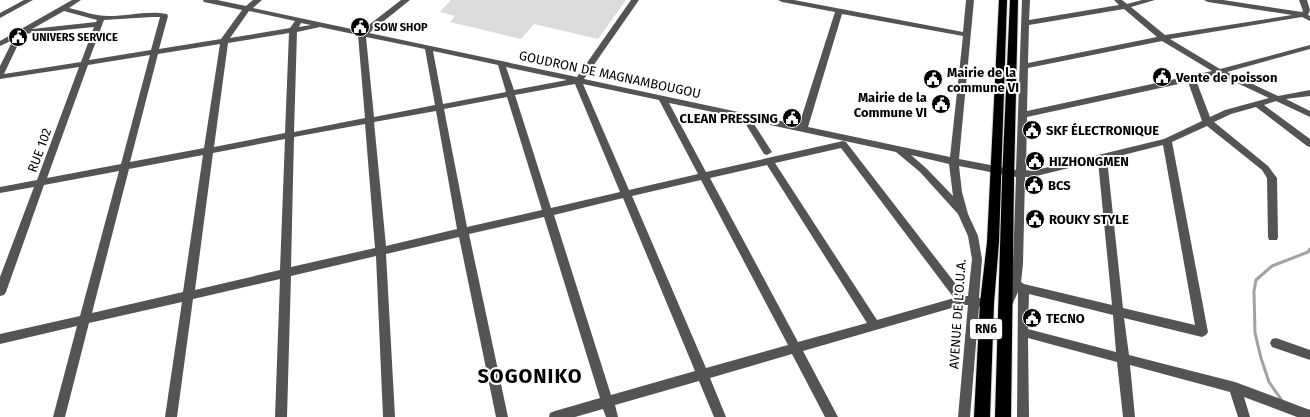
<svg xmlns="http://www.w3.org/2000/svg" width="1310" height="417" viewBox="0 0 1310 417" font-family="'Fira Sans',sans-serif">
  <rect width="100%" height="100%" fill="#fff"/>
  <path fill="#dbdbdb" d="M451 0H626L598 39 534 24 521 39 450 22 455 16 440 12Z"/>
  <g fill="none" stroke-linecap="round" stroke-linejoin="round">
    <path stroke="#a2a2a2" stroke-width="3" d="M1283 402 1269 382 1261 358 1255 333 1254 291 1256 280 1272 266 1308 252 1310 249"/>
    <defs>
      <path id="highway" d="M999 0H1007L999 242 994 303 990 417H974L980 303 987 242Z
        M1010 0H1018L1014 180 1011 417H995L1002 180Z"/>
    </defs>
    <use href="#highway" stroke="#dbdbdb" stroke-width="2"/>
    <path fill="#545454" fill-rule="evenodd" d="M24 0H33L0 18V13Z
      M72 0H81L69 8C82 11 95 16 109 16 128 16 148 10 167 14L168 16 159 49 221 39 242 10 204 2 203 0H217L246 6 253 0H262L253 8 361 31 401 0H410L369 33 577 77 631 0H639L584 79 799 125 835 12 782 2 778 0H794L963 32 966 0H974L959 159 1016 170 1022 0H1030L1029 20 1119 5 1114 0H1122L1127 4 1142 0H1155L1131 7 1165 35 1292 15 1208 2 1204 0H1223L1302 12 1303 11 1299 0H1307L1310 10 1308 15 1310 16V21L1302 17 1170 39 1220 69 1310 45V49L1227 72 1278 96 1310 90V96L1286 99 1310 111V117L1276 101 1264 105 1310 139V147L1307 146 1256 107 1231 114 1214 122 1268 166 1277 178 1278 237 1277 240H1269L1268 237 1267 178 1262 170 1207 126 1172 142 1208 332 1206 335 1202 337 1124 318 1129 355 1235 382 1310 410V417H1297L1244 397 1250 417H1238L1230 392 1130 365 1135 417H1123L1117 362 1028 338 1029 417H1017L1018 292 1012 305 1008 307 1004 305 1002 302 1010 284 1013 264 1016 177 959 166 962 192 968 214 978 236 982 259 979 298 991 300 993 303 991 306 987 308 979 307 970 417H958L968 305H962L803 351 838 417H825L792 354 710 378 726 417H714L699 381 615 405 618 417H606L603 409 575 417H549L550 413 555 411 600 398 544 217 469 234 508 417H496L459 237 386 254 395 417H383L376 256 291 276 287 417H275L280 279 193 299 177 417H165L182 302 89 323 65 417H53L77 326 0 344V334L80 316 119 171 44 185 6 292 4 295 0 296V277L34 187 0 193V187L37 180 79 67 0 79V66L13 40 0 46V41ZM1124 9 1157 37 1028 63 1029 25ZM64 11 97 20 96 22 32 29ZM249 11 295 21 290 28 230 38ZM842 14 963 36 950 157 808 127ZM152 17H160L151 50 89 60 104 20ZM301 23 311 25 299 27ZM94 27 81 62 4 74 23 34ZM320 27 358 35 365 118 294 132 297 32ZM289 33 285 133 214 147 228 43ZM366 37 425 49 435 105 374 117ZM1162 41 1212 71 1027 111 1028 68ZM220 44 204 148 130 162 158 54ZM433 51 498 65 506 92 443 104ZM150 55 121 164 47 178 88 65ZM506 67 567 80 514 90ZM1218 74 1269 98 1225 110 1210 117 1196 80ZM1188 82 1202 121 1164 139 1032 171 1026 170 1027 117ZM575 84 620 192 551 208 515 95ZM583 84 659 100 698 174 629 190ZM507 97 542 210 467 227 444 109ZM669 103 742 118 764 154 767 155 772 152 752 121 896 152 920 172 958 214 968 236 972 259 968 296H965L846 142 843 141 706 172ZM436 111 457 229 386 246 374 122ZM365 124 375 248 291 267 294 137ZM285 139 280 270 195 290 213 153ZM1163 145 1195 325 1123 308 1107 159ZM841 148 954 298 877 320 775 163ZM203 155 183 292 92 313 129 169ZM911 155 949 164 953 196 926 168ZM1098 161 1112 305 1024 284 1021 282 1023 264 1025 177H1032ZM767 165 867 323 798 342 710 178ZM701 180 788 345 706 368 632 196ZM623 198 695 371 611 395 554 215ZM1029 294 1113 315 1116 352 1028 329Z
      M1276 338 1310 350V360L1272 347 1270 343 1272 339Z"/>
    <use href="#highway" fill="#000" fill-rule="evenodd"/>
  </g>
  <defs>
    <symbol id="civic-disc" viewBox="-11 -11 22 22"><circle r="9.5" fill="#000" stroke="#fff"/><path d="M-.6-6.5H3V-4.5H.6V-3L4-1V1h2V6H-6V1h2V-1L-.6-3ZM-1.2 2.5V6h2.4V2.5Z" fill="#fff"/></symbol>
  </defs>
  <g fill-rule="evenodd">
    <use href="#civic-disc" x="349" y="16" width="22" height="22"/>
    <use href="#civic-disc" x="7" y="26" width="22" height="22"/>
    <use href="#civic-disc" x="1151" y="66" width="22" height="22"/>
    <use href="#civic-disc" x="922" y="68" width="22" height="22"/>
    <use href="#civic-disc" x="930" y="93" width="22" height="22"/>
    <use href="#civic-disc" x="781" y="107" width="22" height="22"/>
    <use href="#civic-disc" x="1021" y="119" width="22" height="22"/>
    <use href="#civic-disc" x="1024" y="150" width="22" height="22"/>
    <use href="#civic-disc" x="1023" y="174" width="22" height="22"/>
    <use href="#civic-disc" x="1024" y="208" width="22" height="22"/>
    <use href="#civic-disc" x="1021" y="307" width="22" height="22"/>
  </g>
  <g text-anchor="middle" stroke-width="4" stroke-linejoin="round" paint-order="stroke">
    <g font-size="11" font-weight="bold" fill="#000" stroke="#fff" text-anchor="start">
      <text x="374" y="31">SOW SHOP</text>
      <text x="32" y="41">UNIVERS SERVICE</text>
    </g>
    <rect fill="#fff" stroke="#4c4c4c" stroke-width="1" x="970" y="319" width="32" height="20" rx="3"/>
    <g font-size="12" font-weight="bold" fill="#000">
      <text x="986" y="333">RN6</text>
    </g>
    <g font-size="13" font-weight="bold" fill="#000" stroke="#fff" text-anchor="start">
      <text x="947" y="77">Mairie de la<tspan x="947" dy="15">commune VI</tspan></text>
      <text x="1176" y="82">Vente de poisson</text>
      <text x="927" y="102" text-anchor="end">Mairie de la<tspan x="927" dy="15">Commune VI</tspan></text>
      <text x="778" y="123" text-anchor="end">CLEAN PRESSING</text>
      <text x="1046" y="135">SKF ÉLECTRONIQUE</text>
      <text x="1049" y="166">HIZHONGMEN</text>
      <text x="1048" y="190">BCS</text>
      <text x="1049" y="224">ROUKY STYLE</text>
      <text x="1046" y="323">TECNO</text>
    </g>
    <g font-size="13" fill="#000" stroke="#fff">
      <text transform="translate(610 74) rotate(12)" y="5">GOUDRON DE MAGNAMBOUGOU</text>
      <text transform="translate(39 150) rotate(-70)" y="5">RUE 102</text>
      <text transform="translate(957 314) rotate(-86)" y="5">AVENUE DE L'O.U.A.</text>
    </g>
    <g font-size="20" font-weight="bold" letter-spacing="1" fill="#000" stroke="#fff">
      <text x="530" y="383">SOGONIKO</text>
    </g>
  </g>
</svg>
